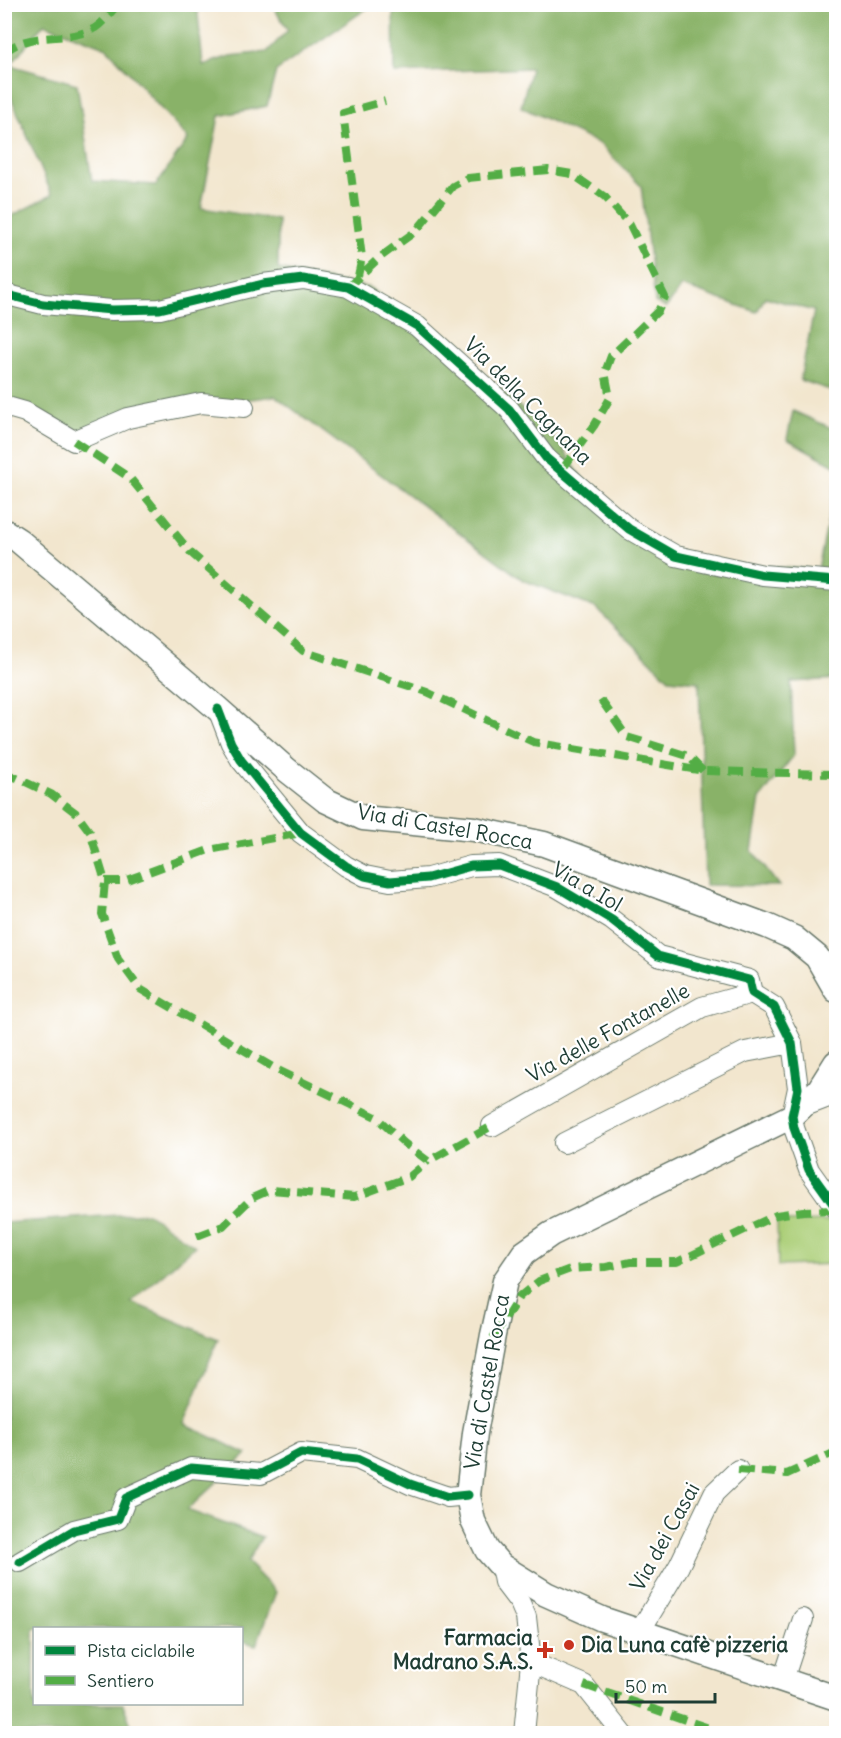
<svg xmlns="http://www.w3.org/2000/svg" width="841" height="1738" viewBox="0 0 841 1738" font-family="Delius,sans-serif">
  <rect width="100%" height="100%" fill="#fff"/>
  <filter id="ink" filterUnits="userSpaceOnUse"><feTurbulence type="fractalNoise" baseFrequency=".0167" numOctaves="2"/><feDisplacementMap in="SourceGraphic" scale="12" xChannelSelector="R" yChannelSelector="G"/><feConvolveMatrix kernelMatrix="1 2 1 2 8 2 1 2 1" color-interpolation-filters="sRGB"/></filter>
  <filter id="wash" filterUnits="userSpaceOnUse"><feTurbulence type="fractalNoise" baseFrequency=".008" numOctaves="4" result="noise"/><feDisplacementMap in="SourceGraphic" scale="24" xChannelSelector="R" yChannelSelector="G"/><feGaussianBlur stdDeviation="1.35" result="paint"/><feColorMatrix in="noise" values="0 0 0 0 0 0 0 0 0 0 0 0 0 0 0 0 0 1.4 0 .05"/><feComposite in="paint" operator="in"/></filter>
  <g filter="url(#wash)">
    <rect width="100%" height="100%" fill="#f2e6ce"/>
    <path fill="#accf78" stroke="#668656" stroke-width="1.5" d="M836 1221V1264L778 1266 777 1222Z"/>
    <path fill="#89b268" stroke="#54784e" stroke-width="1.5" fill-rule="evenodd" d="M5 5H197L203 65 230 56 267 52 288 30 272 5H372L276 71 267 106 219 116 201 208 278 220V269L371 288 499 387 562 447 608 519 683 563 818 569 836 482V679L791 682 794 755 760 799 752 851 779 886 705 885 699 682 669 679 596 608 523 580 275 396 146 412 69 441 5 407 4 223 13 215 52 195 5 83ZM44 24 107 48 188 139 156 185 92 181 77 84 10 65Z
      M393 5H836V392L800 380 814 311 765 297 757 312 682 286 666 308 655 302 641 186 600 144 521 107 531 68 394 73Z
      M793 411 836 430V466L787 439Z
      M147 1213 195 1246 131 1302 218 1339 184 1424 247 1454 187 1510 262 1537 247 1562 276 1592 256 1645 242 1641V1628H34V1704H123L134 1733 5 1734V1223Z"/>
  </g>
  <g filter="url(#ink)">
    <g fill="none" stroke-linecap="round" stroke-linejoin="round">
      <defs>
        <path id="minor" d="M4 294 43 304 112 310 160 309 263 284 303 279 348 287 417 326 509 409 546 458 629 529 676 556 763 575 836 581
          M4 406 25 412 74 441 128 418 201 403 244 407
          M218 709 231 743 241 760 301 833 346 866 365 876 390 881 428 878 471 866 499 865 557 887 612 920 658 956 749 980 752 993 774 1007 792 1043 798 1088 792 1116 794 1128 809 1170 836 1208
          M805 1106 831 1096 836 1092
          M492 1126 702 1007 752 993
          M564 1143 745 1052 792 1043
          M20 1562 74 1530 118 1519 126 1498 191 1468 261 1474 301 1453 357 1459 410 1484 448 1497 468 1495
          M501 1566 504 1582 520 1603 526 1617 531 1662 524 1734
          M640 1631 679 1566 714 1493 738 1470
          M531 1662 584 1685 623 1734
          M783 1680 803 1619"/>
        <path id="major" d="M4 531 18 540 218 709 287 770 325 800 363 818 474 829 544 844 767 926 794 938 817 957 836 990
          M836 1063 819 1090 792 1116 551 1234 524 1253 505 1281 493 1335 475 1433 468 1495 473 1521 487 1550 501 1566 546 1594 602 1619 836 1698"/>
      </defs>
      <use href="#minor" stroke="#69786a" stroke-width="22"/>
      <use href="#major" stroke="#69786a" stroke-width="27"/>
      <use href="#minor" stroke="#fff" stroke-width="20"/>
      <use href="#major" stroke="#fff" stroke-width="24"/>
      <path stroke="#52ad45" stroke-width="8" stroke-dasharray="15 8" stroke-linecap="butt" d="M4 53C30 29 66 44 95 28 103 23 111 12 118 4
        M358 276 362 257 343 113 385 101
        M348 287 379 258 416 231 453 186 468 178 548 170 572 174 605 197 630 225 665 297 658 311 611 356 605 372 610 398 594 426 561 471
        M74 441 130 478 191 553 303 651 427 692 533 742 703 771 836 774
        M601 700 627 737 688 756 703 771
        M4 772 51 794 76 813 90 832 105 881 102 914 118 959 140 989 276 1069 376 1117 404 1143 428 1161 492 1126
        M105 881H124L209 850 301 833
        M197 1236 223 1226 252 1198 270 1190 354 1197 409 1177 428 1161
        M493 1338 519 1297 539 1281 570 1269 606 1267 631 1262H677L776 1215 803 1211 836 1210
        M738 1470 787 1474 836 1452
        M584 1685 726 1734"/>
      <defs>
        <path id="cycleway" d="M4 294 43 304 112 310 160 309 263 284 303 279 348 287 417 326 509 409 546 458 629 529 676 556 763 575 836 581
          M218 709 231 743 241 760 301 833 346 866 365 876 390 881 428 878 471 866 499 865 557 887 612 920 658 956 749 980 752 993 774 1007 792 1043 798 1088 792 1116 794 1128 809 1170 836 1208
          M20 1562 74 1530 118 1519 126 1498 191 1468 261 1474 301 1453 357 1459 410 1484 448 1497 468 1495"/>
      </defs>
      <use href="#cycleway" stroke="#fff" stroke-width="13"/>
      <use href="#cycleway" stroke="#00873e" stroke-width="9"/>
    </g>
  </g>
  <g fill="#c8321e" stroke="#fff" stroke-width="2">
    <circle cx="569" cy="1645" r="6"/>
    <path d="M542 1641h6v6h6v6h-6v6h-6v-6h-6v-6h6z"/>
  </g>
  <g text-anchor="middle" stroke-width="4.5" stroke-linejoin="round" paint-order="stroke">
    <g font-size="21" fill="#1f3d34" stroke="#fff">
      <text transform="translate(528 401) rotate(45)" y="7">Via della Cagnana</text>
      <text transform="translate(445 827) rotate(10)" y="7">Via di Castel Rocca</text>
      <text transform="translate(587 887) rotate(30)" y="7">Via a Iol</text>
      <text transform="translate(608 1033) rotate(-29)" y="7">Via delle Fontanelle</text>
      <text transform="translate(487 1382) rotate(-80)" y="7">Via di Castel Rocca</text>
      <text transform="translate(665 1537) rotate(-61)" y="7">Via dei Casai</text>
    </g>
    <g font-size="21" font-weight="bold" fill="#1f3d34" stroke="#fff" text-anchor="end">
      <text x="533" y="1645">Farmacia<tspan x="533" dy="24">Madrano S.A.S.</tspan></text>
      <text x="581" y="1652" text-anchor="start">Dia Luna cafè pizzeria</text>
    </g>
  </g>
  <rect width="841" height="1738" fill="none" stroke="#fff" stroke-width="24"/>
  <rect x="33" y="1627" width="210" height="78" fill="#ffffff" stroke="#a5b1ae" stroke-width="1.5"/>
  <rect x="45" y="1646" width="30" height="9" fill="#00873e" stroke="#a5b1ae" stroke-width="1.5"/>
  <text x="87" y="1657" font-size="18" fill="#1f3d34">Pista ciclabile</text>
  <rect x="45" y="1676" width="30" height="9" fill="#52ad45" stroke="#a5b1ae" stroke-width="1.5"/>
  <text x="87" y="1687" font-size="18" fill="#1f3d34">Sentiero</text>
  <path d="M616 1693v9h99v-9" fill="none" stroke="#1f3d34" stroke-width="3"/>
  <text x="625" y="1693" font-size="18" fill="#1f3d34" stroke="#ffffff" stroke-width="4.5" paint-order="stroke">50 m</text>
</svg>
